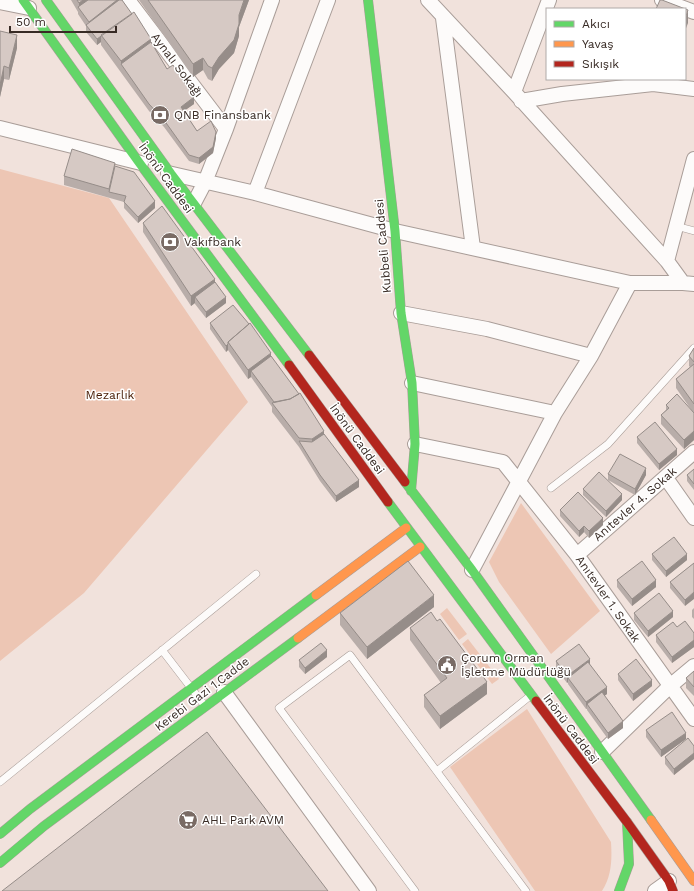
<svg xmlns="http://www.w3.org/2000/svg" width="694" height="891" viewBox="0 0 694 891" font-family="'Work Sans',sans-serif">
  <rect width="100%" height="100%" fill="#f1e2dc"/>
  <path fill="#edc6b4" d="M0 169 109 198 248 402 84 593 0 661Z
    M521 503 600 611 551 654 499 582 489 562Z
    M447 608 467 634 459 640 440 614Z
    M468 639 499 679 492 684 462 644Z
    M527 709 611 842C612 858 612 876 602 891H535L450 767Z"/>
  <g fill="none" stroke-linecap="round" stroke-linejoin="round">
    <defs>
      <path id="lane" d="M676 226 694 231
        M551 488 608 444 694 348
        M162 650 205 706
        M437 771 530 696
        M0 782 256 574
        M415 891 279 708 350 655 526 891"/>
      <path id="street" d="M128 0 226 129
        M428 0 514 92 667 261 683 283
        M662 0 694 12
        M0 2 29 8
        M443 18 473 248
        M514 92 549 0
        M521 101 562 94 653 84 694 89
        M0 128 141 163
        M168 173 255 193 395 231 630 283H683L694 284
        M255 193 328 0
        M194 203 205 182 226 129 272 0
        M667 261 694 159
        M401 313 487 329 591 356
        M412 383 555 413
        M415 444 503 462 577 555 694 719
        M666 478 694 518
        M577 555 694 452
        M472 570 555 413 591 356 630 283
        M224 692 369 891
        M602 752 670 686 694 666
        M655 891 669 881"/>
      <path id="fast" d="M23 0 138 161 289 365
        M46 0 171 174 309 355
        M368 0 395 231 401 313 412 383 415 444 411 491
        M405 482 472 570 651 820
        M388 502 536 701
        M0 834 30 809 316 595
        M0 863 44 826 298 638
        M619 891 629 864 627 822"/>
      <path id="slow" d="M316 595 406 528
        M298 638 420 547
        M651 820 694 881"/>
      <path id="jam" d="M309 355 405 482
        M289 365 388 502
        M536 701 627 822 669 881 673 891"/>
    </defs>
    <use href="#lane" stroke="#a99d98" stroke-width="8"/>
    <use href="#street" stroke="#a99d98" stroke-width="16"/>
    <use href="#fast" stroke="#a99d98" stroke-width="10"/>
    <use href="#slow" stroke="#a99d98" stroke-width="10"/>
    <use href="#jam" stroke="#a99d98" stroke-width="10"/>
    <use href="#lane" stroke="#fdfbfa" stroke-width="7"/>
    <use href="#street" stroke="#fdfbfa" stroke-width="14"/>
    <use href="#fast" stroke="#63d668" stroke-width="9"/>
    <use href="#slow" stroke="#ff974d" stroke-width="9"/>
    <use href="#jam" stroke="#b3261e" stroke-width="9"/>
  </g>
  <path fill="#b8ada9" d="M71 0H122L151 42 167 69 194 104 184 111 197 131 216 138 213 153 199 164 189 161 164 127 149 111 101 45V42L97 45 86 32V26L78 14V12Z
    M139 0H249L239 27V36L234 53 219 69 212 81 208 79 203 70 193 77Z
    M0 31 17 48 9 80 4 79 0 97Z
    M115 167 155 208 138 223 124 208V202L64 185V176Z
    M143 223 215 282 226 303 206 318 195 304V303L191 306 143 232Z
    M210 323 271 356 324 434 359 487 336 502 320 481 299 447 272 412V407L251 377 248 379 228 350 226 352 210 329Z
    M694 348V440L684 449 661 424V415L666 410V405L692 411 676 388V379L690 367 689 366V356Z
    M637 437 677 455 659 470 637 443Z
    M694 469V490L687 481V475Z
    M608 474 646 475 635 495 608 480Z
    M583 489 622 500 606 517 583 495Z
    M560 510 603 525 589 538 584 532 579 537 560 516Z
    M652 554 687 560 666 577 652 560Z
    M694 563 685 606 670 588V582Z
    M617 580 656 587 632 606 617 587Z
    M434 607 367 659 340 625V613Z
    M694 608V619L692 617V610Z
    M634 613 673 617 648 637 634 620Z
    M677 627 694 633V647L672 663 656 642V635Z
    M410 628 487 694 440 729 424 707V695L441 683 410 640Z
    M327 657 305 674 299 667V660Z
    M556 661 590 665 607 694 604 696 623 728 608 739 587 710V709H586L568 684V682L567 683 556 668Z
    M694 671V696L686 688V678Z
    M618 674 652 686 633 701 618 680Z
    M646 730 686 739 661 757 646 737Z
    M694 746V759L674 775 665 764V757Z"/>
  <path fill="#968d89" d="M83 0H95L79 7V3Z
    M117 0H120V4L89 29V22Z
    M244 0H249L239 27V36L234 53 219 69 212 81V68L239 15Z
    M688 10V23L685 31V19Z
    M17 35V48L9 80V68Z
    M101 36V42L97 45V39Z
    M151 39V49L121 64V61Z
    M203 58V70L193 77V64Z
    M4 66V79L0 97V85Z
    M194 97V104L181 113V107Z
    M216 132V138L213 153 199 164V158Z
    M155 201V208L138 223V217Z
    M215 279V289L195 297V303L191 306V296Z
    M226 297V303L206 318V312Z
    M228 344V350L226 352V346Z
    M271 353V363L251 371V377L248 379V370Z
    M324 431V440L312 448V439Z
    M694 431V440L684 449V440Z
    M677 449V455L659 470V464Z
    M646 468V475L635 495V489Z
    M359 480V487L336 502V496Z
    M622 494V500L606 517V511Z
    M603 518V525L589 538V531Z
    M584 526V532L579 537V531Z
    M687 554V560L666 577V571Z
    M656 580V587L632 606V599Z
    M694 592V599L685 606V600Z
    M434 595V607L367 659V647Z
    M673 611V617L648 637V631Z
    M694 640V647L672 663V657Z
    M327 650V657L305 674V668Z
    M590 659V665L568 678V682L567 683V676Z
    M652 680V686L633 701V694Z
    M487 682V694L440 729V716Z
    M607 687V694L589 707 587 704 586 709V702Z
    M623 721V728L608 739V733Z
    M686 733V739L661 757V750Z
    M694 753V759L674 775V769Z"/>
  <path fill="#d6c9c4" stroke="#968d89" d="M77 0H83L79 3Z
    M88 0H117L89 22 78 7Z
    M119 0H122L132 14 97 39 86 25Z
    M148 0H244L239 15V24L234 40 219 57 212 68 208 66 203 58 193 64Z
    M660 0H662L688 10 685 19V9H656Z
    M134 12 151 39 121 61 101 35Z
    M0 31 17 35 9 68 4 66 0 85Z
    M151 42 167 69 173 65 194 97 181 107 197 131 211 121 216 132 213 147 199 158 189 155 164 120 149 104 121 64Z
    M72 149 115 163 109 189 64 176Z
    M115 166 134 172 155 201 138 217 124 202 126 196 109 192Z
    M162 206 215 279 191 296 143 223Z
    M215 282 226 297 206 312 195 297Z
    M233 305 249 324 228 342V344L226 346 210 323Z
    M250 323 271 353 248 370 228 342Z
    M694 348V362L689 356Z
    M271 356 299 394 290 399 274 402 251 371Z
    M694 364V404L676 379Z
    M300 393 324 431 312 439 299 438 272 403 290 399Z
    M677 394 694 413V431L684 440 661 415 669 408 666 405Z
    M655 422 677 449 659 464 637 437Z
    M324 434 359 480 336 496 320 475 299 441 312 442Z
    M620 454 646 468 635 489 608 474Z
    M694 469V484L687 475Z
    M599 472 622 494 606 511 583 489Z
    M578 492 603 518 589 531 584 526 579 531 560 510Z
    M674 537 687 554 666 571 652 554Z
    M408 561 434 595 367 647 340 613Z
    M642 561 656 580 632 599 617 580Z
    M694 563V592L685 600 670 582Z
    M659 593 673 611 648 631 634 613Z
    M431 612 437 621 440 619 487 682 440 716 424 695 447 678 410 628Z
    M685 621 694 633V640L672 657 656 635 673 622 677 627Z
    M321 643 327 650 305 668 299 660Z
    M579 644 590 659 567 676 556 661Z
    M636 659 652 680 633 694 618 674Z
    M588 662 607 687 586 702 568 678Z
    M694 671V687L686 678Z
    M602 692 623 721 608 733 587 704Z
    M672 712 686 733 661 750 646 730Z
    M207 732 328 891H2Z
    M688 738 694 746V753L674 769 665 757Z"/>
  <defs>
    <symbol id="bank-disc" viewBox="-11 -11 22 22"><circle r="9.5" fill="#796b65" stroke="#fff"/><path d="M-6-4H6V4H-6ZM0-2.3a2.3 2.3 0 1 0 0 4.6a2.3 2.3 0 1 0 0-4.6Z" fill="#fff"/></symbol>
    <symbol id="civic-disc" viewBox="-11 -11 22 22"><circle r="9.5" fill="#796b65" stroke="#fff"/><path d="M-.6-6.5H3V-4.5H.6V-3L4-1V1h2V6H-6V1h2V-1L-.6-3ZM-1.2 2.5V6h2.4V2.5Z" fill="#fff"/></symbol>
    <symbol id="supermarket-disc" viewBox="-11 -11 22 22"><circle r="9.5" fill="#796b65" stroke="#fff"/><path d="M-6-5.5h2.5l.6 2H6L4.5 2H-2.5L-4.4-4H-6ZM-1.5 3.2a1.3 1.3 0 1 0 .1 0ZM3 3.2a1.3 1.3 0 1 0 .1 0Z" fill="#fff"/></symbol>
  </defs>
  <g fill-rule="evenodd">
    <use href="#bank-disc" x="149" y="104" width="22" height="22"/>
    <use href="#bank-disc" x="159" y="231" width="22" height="22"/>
    <use href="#civic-disc" x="436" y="654" width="22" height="22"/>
    <use href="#supermarket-disc" x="177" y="809" width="22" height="22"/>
  </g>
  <g text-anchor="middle" stroke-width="3" stroke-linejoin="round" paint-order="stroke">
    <g font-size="12" fill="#382b25" stroke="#fff">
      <text transform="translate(177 65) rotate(53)" y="4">Aynalı Sokağı</text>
      <text transform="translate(166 178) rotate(54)" y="4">İnönü Caddesi</text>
      <text transform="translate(383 246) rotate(-95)" y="4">Kubbeli Caddesi</text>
      <text transform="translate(357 439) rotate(54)" y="4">İnönü Caddesi</text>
      <text transform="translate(635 504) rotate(-41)" y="4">Anıtevler 4. Sokak</text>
      <text transform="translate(608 599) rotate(55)" y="4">Anıtevler 1. Sokak</text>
      <text transform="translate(202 694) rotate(-37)" y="4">Kerebi Gazi 1.Cadde</text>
      <text transform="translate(571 729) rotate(53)" y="4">İnönü Caddesi</text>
    </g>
    <g font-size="12" fill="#382b25" stroke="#fff" text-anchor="start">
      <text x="174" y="119">QNB Finansbank</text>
      <text x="184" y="246">Vakıfbank</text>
      <text x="461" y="662">Çorum Orman<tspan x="461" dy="14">İşletme Müdürlüğü</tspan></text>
      <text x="202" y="824">AHL Park AVM</text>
    </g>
    <g font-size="12" fill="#481c04" stroke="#fff">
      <text x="110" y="399">Mezarlık</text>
    </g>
  </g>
  <rect x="546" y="8" width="140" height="72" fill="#ffffff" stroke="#afaaa8"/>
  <rect x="554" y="21" width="20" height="6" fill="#63d668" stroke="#afaaa8"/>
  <text x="582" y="28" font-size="12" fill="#382b25">Akıcı</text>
  <rect x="554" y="41" width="20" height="6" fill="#ff974d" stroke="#afaaa8"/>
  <text x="582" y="48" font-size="12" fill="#382b25">Yavaş</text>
  <rect x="554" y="61" width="20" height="6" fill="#b3261e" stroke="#afaaa8"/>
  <text x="582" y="68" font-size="12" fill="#382b25">Sıkışık</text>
  <path d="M10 26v6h106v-6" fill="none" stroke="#382b25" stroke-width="2"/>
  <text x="16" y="26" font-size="12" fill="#382b25" stroke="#ffffff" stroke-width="3" paint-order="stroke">50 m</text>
</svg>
